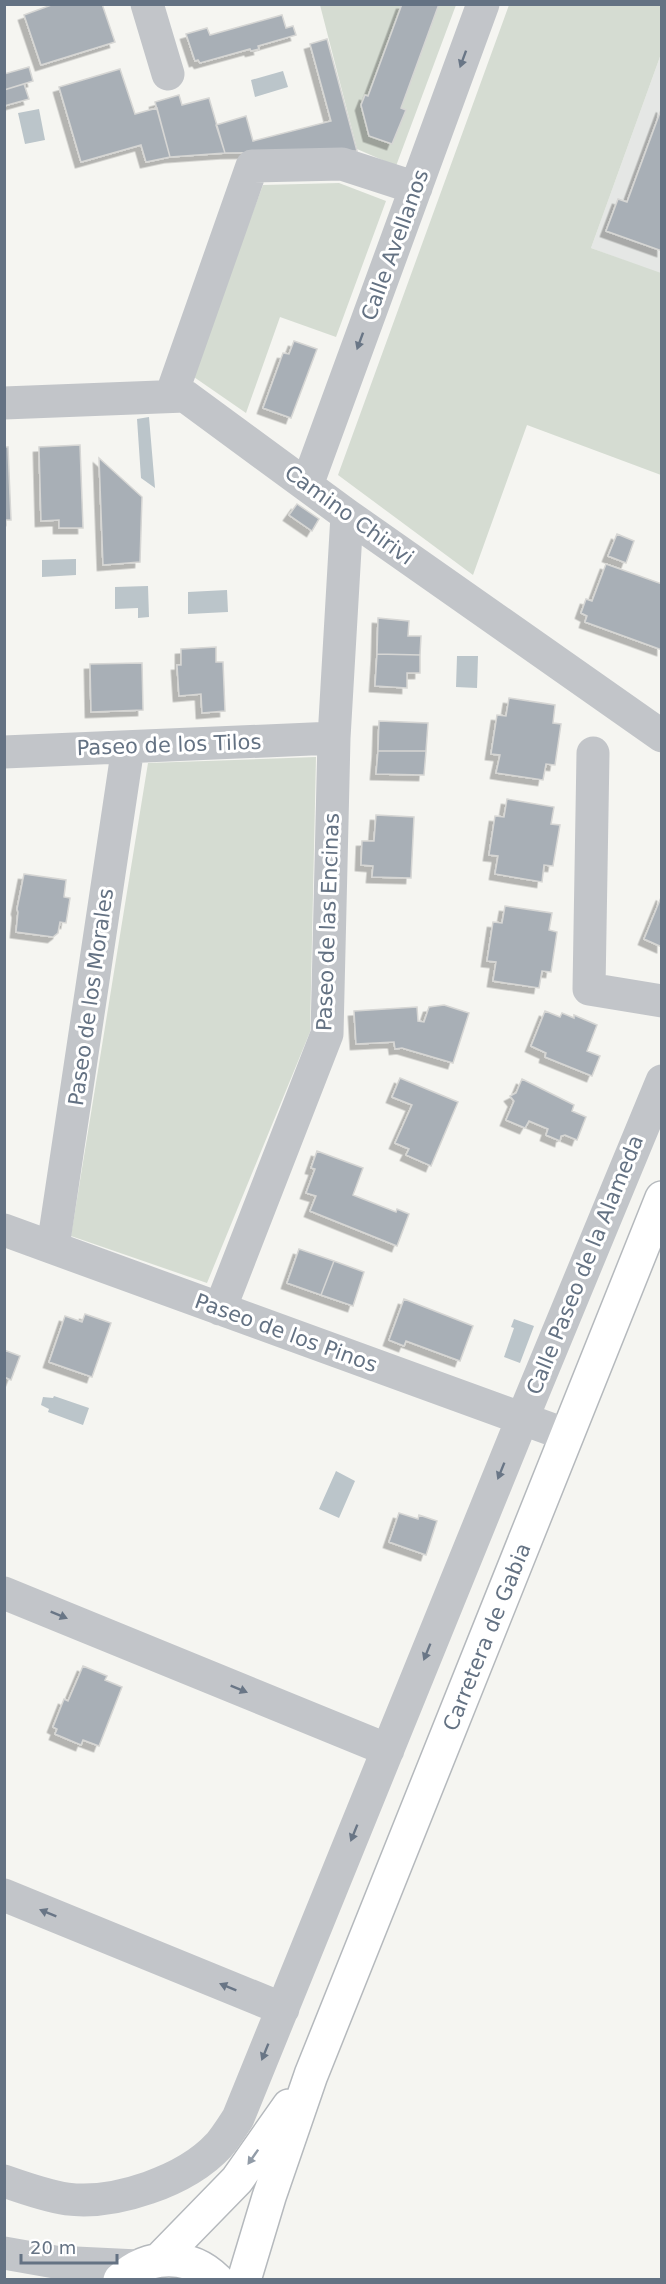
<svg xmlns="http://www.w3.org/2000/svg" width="666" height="2284" viewBox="0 0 666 2284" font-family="'DejaVu Sans',sans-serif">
  <defs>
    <filter id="shadow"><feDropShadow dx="-5.5" dy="5.5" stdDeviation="0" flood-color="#0004"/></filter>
  </defs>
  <rect width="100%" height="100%" fill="#f5f5f1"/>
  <path fill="#e5e7e5" d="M661 54V274L591 248Z"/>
  <path fill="#d5dcd2" d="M320 5H456L396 166 357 149Z
    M509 5H661V54L591 248 661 273V475L527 425 473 575 338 475Z
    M339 183 386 201 336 337 280 317 246 413 191 375 263 185Z
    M316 757 310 1032 207 1283 71 1236 148 763Z"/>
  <path fill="#bbc5ca" d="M283 71 288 87 255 97 251 80Z
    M39 109 45 140 25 144 18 113Z
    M149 417 155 488 141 478 137 419Z
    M76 559V575L42 577V560Z
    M148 586 149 617 138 618V608L115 609V587Z
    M227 590 228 612 188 614V592Z
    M457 656H478L477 688 456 687Z
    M514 1319 534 1326 520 1363 504 1357 514 1328 511 1327Z
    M54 1396 89 1408 83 1425 48 1412 49 1409 41 1405 43 1397 53 1398Z
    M336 1471 355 1481 339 1518 319 1509Z"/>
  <path fill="#a8afb6" stroke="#d6d6d4" stroke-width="1.5" filter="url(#shadow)" d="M54 4H102L115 42 41 65 24 15Z
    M439 4 401 108 406 110 392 144 369 136 361 105 365 95 368 96 402 4Z
    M282 15 286 28 293 26 296 35 258 46 259 49 251 51 250 49 200 63 198 60 195 61 186 34 207 28 210 35Z
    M327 39 357 151 225 153 216 125 246 116 253 141 331 121 310 44Z
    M29 67 33 81 4 90V74Z
    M120 69 135 114 157 108 170 157 146 162 141 145 81 162 59 87Z
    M24 84 29 99 4 106V90Z
    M179 95 182 105 209 98 225 153 170 157 155 102Z
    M662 107V251L606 231 618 199 627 202Z
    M294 341 317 349 291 418 263 408 283 353 289 354Z
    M80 445 83 528H59V520L41 521 39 447Z
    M4 447H8L11 520H4Z
    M99 458 142 497 140 562 103 565Z
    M297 504 319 519 312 531 289 515Z
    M617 534 634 541 626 563 608 556Z
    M606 564 662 584V650L585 622 587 616 581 613 586 599 592 601Z
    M378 618 409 621 408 636H421L420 655 377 654Z
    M216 647V662H223L225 711 202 713 201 694 179 696 177 665H181V649Z
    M377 654 420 655V673H407V688L375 686Z
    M142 663 143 710 91 712 90 664Z
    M509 698 555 705 553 723 561 724 555 765 546 764 543 780 496 773 500 755 491 754 497 715 506 716Z
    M379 721 428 723 426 751H378Z
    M378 751H426L424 775 376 774Z
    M507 799 554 807 551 824 560 825 553 866 544 865 542 882 495 874 498 856 489 855 495 816 504 817Z
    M376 815 414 817 411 878 372 877 373 866 361 865 362 841H374Z
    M24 874 66 880 64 897 70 898 66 923 60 922 58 933 53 937 16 932 18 912 17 909Z
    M662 895V947L644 939Z
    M505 906 552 913 549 930 557 932 551 972 542 971 539 988 493 981 496 962 487 961 493 922 502 923Z
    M444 1005 469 1013 453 1063 402 1048 395 1049 394 1042 356 1044 354 1011 417 1007 418 1021 424 1022 429 1007Z
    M545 1011 560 1017 562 1013 574 1018V1015L597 1025 587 1051 600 1056 592 1076 545 1057 546 1053 531 1046Z
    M400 1078 458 1102 431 1166 406 1155 409 1149 395 1143 412 1105 392 1097Z
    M522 1079 574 1105 572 1111 586 1117 577 1140 565 1135 561 1136 560 1141 546 1135 548 1129 529 1121 525 1128 506 1120 514 1101 510 1096 516 1093Z
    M317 1151 363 1168 353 1195 396 1212 397 1209 409 1214 397 1246 310 1211 316 1196 306 1193 315 1169 311 1168Z
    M299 1249 334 1261 321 1295 287 1283Z
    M334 1261 364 1272 353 1306 321 1295Z
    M404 1299 473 1326 460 1361 406 1341 404 1346 389 1340Z
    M85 1314 111 1323 92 1377 49 1362 65 1316 82 1322Z
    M4 1350 20 1356 11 1380 4 1377Z
    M399 1513 418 1519 419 1515 437 1521 426 1555 389 1542Z
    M83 1666 107 1676 105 1680 122 1687 99 1746 83 1740 81 1745 55 1734 57 1729 53 1727 64 1699 68 1701Z"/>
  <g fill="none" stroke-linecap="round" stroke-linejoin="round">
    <defs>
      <path id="major" d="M159 2260 237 2180 289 2106
        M120 2280C148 2253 190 2253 217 2280
        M244 2280 269 2197 311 2075 662 1198"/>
    </defs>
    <use href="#major" stroke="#b5b9bd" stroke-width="36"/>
    <path stroke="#c2c5c9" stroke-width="33" d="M147 4 168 74
      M171 396 252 166 342 164 416 188
      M4 403 185 396 347 515 662 736
      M307 485 483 4
      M4 752 334 738
      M593 753 589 989 662 1001
      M4 1230 567 1435
      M53 1247 128 747
      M220 1309 327 1034 334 738 347 515
      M4 1593 388 1750
      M4 1895 283 2009
      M4 2181C24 2188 46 2196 67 2199 115 2205 186 2181 219 2145 226 2137 232 2127 238 2118L523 1417 662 1081
      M4 2253 55 2262 138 2266"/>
    <use href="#major" stroke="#fff" stroke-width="33"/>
  </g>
  <defs><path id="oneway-solid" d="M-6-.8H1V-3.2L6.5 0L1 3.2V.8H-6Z" transform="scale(1.5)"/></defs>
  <g fill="#697686">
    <use href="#oneway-solid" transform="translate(463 59) rotate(110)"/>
    <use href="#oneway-solid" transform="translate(360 341) rotate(110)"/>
    <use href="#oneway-solid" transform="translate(501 1471) rotate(112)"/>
    <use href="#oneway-solid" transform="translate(59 1615) rotate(22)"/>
    <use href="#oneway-solid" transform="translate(427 1652) rotate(112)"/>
    <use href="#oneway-solid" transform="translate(239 1689) rotate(22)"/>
    <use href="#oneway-solid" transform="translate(354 1833) rotate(112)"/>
    <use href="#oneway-solid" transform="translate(48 1913) rotate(-158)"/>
    <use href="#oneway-solid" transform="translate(228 1987) rotate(-158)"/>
    <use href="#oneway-solid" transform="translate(265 2052) rotate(112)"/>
  </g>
  <use fill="#929ca8" href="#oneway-solid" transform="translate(253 2157) rotate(125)"/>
  <g text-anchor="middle" stroke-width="6" stroke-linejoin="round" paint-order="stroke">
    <g font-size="21" fill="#647283" stroke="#fff">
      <text transform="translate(395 245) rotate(-70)" y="7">Calle Avellanos</text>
      <text transform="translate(349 515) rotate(36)" y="7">Camino Chirivi</text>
      <text transform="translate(169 745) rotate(-2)" y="7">Paseo de los Tilos</text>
      <text transform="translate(328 922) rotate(-88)" y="7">Paseo de las Encinas</text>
      <text transform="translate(91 997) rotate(-82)" y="7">Paseo de los Morales</text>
      <text transform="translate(585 1265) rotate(-68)" y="7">Calle Paseo de la Alameda</text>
      <text transform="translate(286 1333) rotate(20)" y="7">Paseo de los Pinos</text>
      <text transform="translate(487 1637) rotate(-68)" y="7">Carretera de Gabia</text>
    </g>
  </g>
  <rect width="666" height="2284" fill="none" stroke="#647283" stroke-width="12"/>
  <path d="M21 2254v9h96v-9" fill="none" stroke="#647283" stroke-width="3"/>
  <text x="30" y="2254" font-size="18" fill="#647283" stroke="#ffffff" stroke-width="4.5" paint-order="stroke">20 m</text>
</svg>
